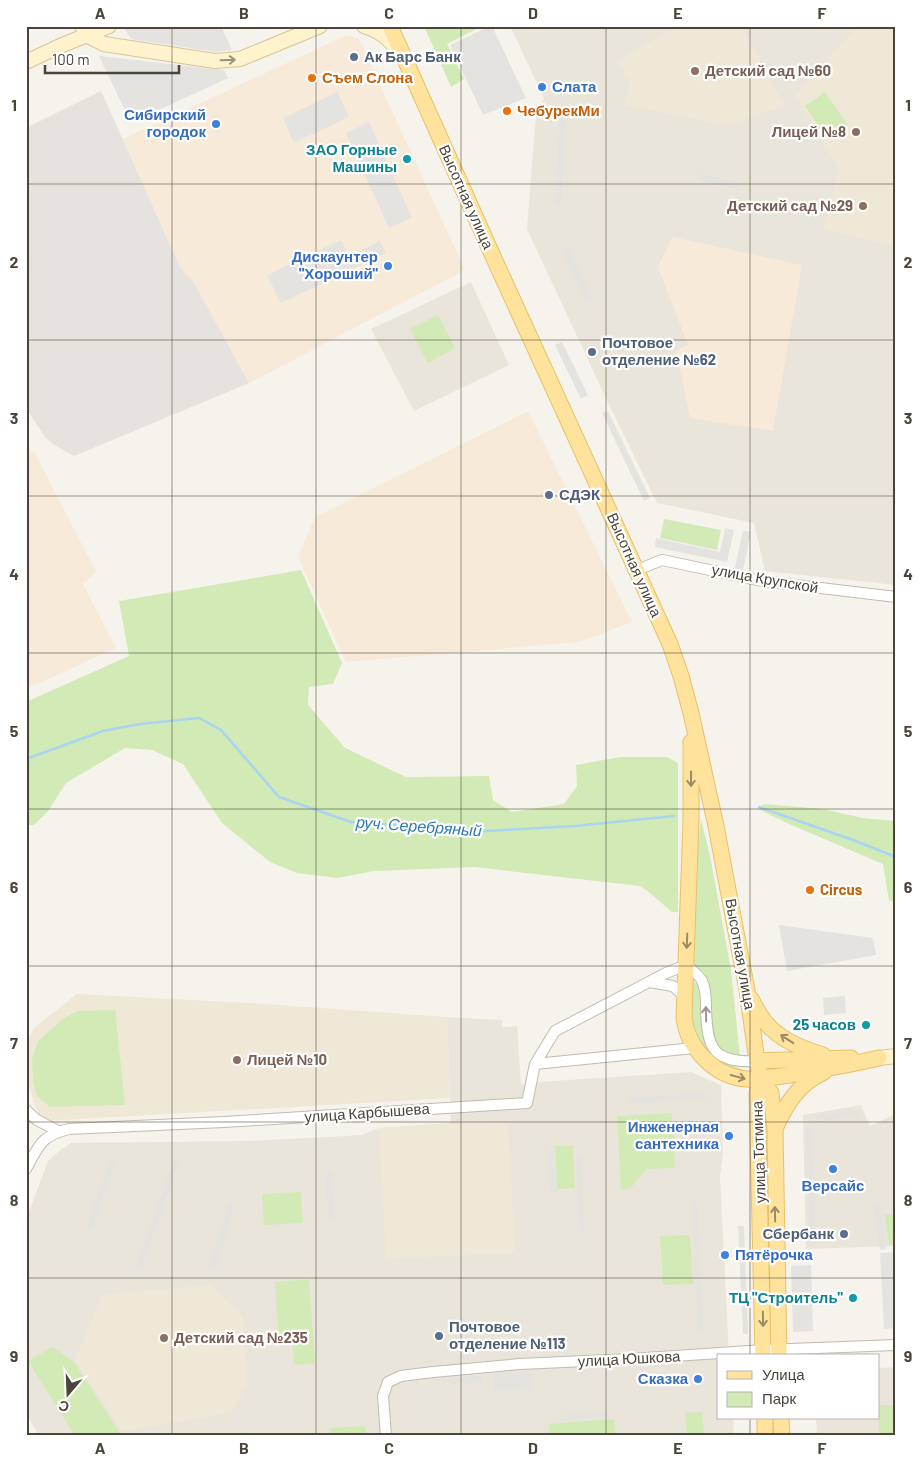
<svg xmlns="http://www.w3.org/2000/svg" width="922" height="1462" viewBox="0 0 922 1462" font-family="Barlow,sans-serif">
  <rect width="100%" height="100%" fill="#f6f3ec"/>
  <path fill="#eae5da" d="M510 26H896V585L765 571 754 523 657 503 611 409 527 229 536 115 544 98Z
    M471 282 509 365 414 411 371 329Z
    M447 1017 502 1020V1027L517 1026 521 1085 538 1082 691 1072 721 1085 723 1153 720 1178 729 1356H718V1418H733L734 1436H39L26 1413V1220L48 1161 59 1151 71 1143 248 1141 345 1136 361 1135 379 1128 451 1123Z
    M861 1105 870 1126 896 1114V1246L806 1249 803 1115Z
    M896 1367V1436H817L816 1418H878V1368Z"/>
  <path fill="#f7ead8" d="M347 35 359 39 465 270 249 383 193 281 181 269 123 139Z
    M672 237 802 265 773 431 690 418 676 351 688 345 658 267Z
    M528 411 632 622 579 642 346 662 298 557 315 517Z
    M26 449 35 453 96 572 83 584 116 648 26 689Z"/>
  <path fill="#e6e2dd" d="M101 91 181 269 193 281 249 383 74 456 53 444 45 437 26 408V128Z"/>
  <path fill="#efe8d6" d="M677 26H741L784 105 729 126 625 105 630 82 618 61Z
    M858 26H896V246L824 230 839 169 795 95Z
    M77 994 251 1003 447 1017 450 1098 46 1121 40 1116 33 1100 27 1077 28 1039 35 1027Z
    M508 1121 515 1253 386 1259 379 1128Z
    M210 1285 243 1316 247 1385 230 1413 122 1431 75 1360 102 1295Z"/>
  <path fill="#d2eab5" d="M424 26H482L447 44 464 79 451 87Z
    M825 92 848 125 827 139 805 106Z
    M438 315 455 348 428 363 410 329Z
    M664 519 721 530 717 550 660 538Z
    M301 570 342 663 333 684 309 687 308 705 345 748 406 777 489 776 493 800 512 812 564 804 577 786 576 765 620 757H667L678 763V912H672L650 893 640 886 474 867 374 871 337 878 297 873 270 862 222 823 183 764 152 750 125 748 66 783 48 811 34 825H26V702L129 656 119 601Z
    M764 804 824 809 862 818 896 821V900L889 901 883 864 789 824 760 810 759 807Z
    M701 819 710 856 731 970 740 1057 722 1050 711 1039 710 989 705 973 694 966 697 852Z
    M693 981C702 988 700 995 700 1005 701 1037 706 1060 740 1068L741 1071C706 1061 689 1041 691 1003 691 996 691 987 693 981Z
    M115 1010 125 1105 50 1107 37 1096 33 1081 32 1059 38 1041 64 1018 78 1011Z
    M672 1113 675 1168 646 1169 630 1189 621 1190 617 1116Z
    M573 1145 575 1188 557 1189 555 1146Z
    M301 1192 303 1223 264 1225 262 1194Z
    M896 1214V1244L889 1245 885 1215Z
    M690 1235 693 1284 663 1285 660 1236Z
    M309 1279 315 1363 294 1365 293 1343H279L275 1282Z
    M52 1347 74 1362 122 1436H75L28 1361Z
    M878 1405H896V1436L879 1435Z
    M702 1412 704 1436H687L685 1413Z
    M614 1419 616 1436H550L549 1424Z
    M365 1426 366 1436H330V1428Z"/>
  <path fill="#e5e3e0" d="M132 26H221L232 50 216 52 131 39 125 29Z
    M490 26H492L526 98 483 115 450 45Z
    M99 56 224 70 228 78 131 123Z
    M337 92 349 117 294 143 283 118Z
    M560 119H566L561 205 555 204Z
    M369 122 412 218 389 228 346 133Z
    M700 173 741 183 740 190 698 180Z
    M341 240 349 256 380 241 386 253 281 303 267 275Z
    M568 246 593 300 586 303 561 249Z
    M562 342 588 395 581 399 555 345Z
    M608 411 650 498 644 501 602 413Z
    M725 528 734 530 727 562 655 547 656 538 720 552Z
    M743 531 751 532 742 574 734 572Z
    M779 925 873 938 876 955 787 971Z
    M845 996 846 1013 824 1015 823 998Z
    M707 1093 708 1099 629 1104V1098Z
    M859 1109 860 1115 817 1122 816 1116Z
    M806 1129H812L816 1242H810Z
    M547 1150H553L556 1193 550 1194Z
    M582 1157 585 1232H579L575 1158Z
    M174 1158 180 1160 141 1270 135 1268Z
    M110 1159 116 1161 92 1231 86 1229Z
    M332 1172 335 1218H328L325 1173Z
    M691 1202H697L704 1332H698Z
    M879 1203 886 1249 880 1250 873 1204Z
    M229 1204 235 1206 215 1269 208 1267Z
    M738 1226H744L748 1334H743Z
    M896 1252V1328L884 1329 880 1253Z
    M811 1265 813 1331 793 1332 791 1266Z
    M461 1318H467L469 1359H463Z
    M531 1372 532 1389 494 1391 493 1374Z
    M482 1375V1382L441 1384V1378Z
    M606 1411 607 1417 560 1420V1415Z"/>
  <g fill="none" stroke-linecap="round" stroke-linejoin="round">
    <path stroke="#a9d4f2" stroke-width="2.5" d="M26 759 103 731 140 724 199 718 221 730 279 797 351 822 486 831 575 826 674 816
      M759 807 853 840 896 857"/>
    <defs>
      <path id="street" d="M637 570 662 560 762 581 896 597
        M649 982 673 986 684 996
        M535 1064 694 1048
        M26 1110 37 1120 58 1131
        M26 1169C39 1145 42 1135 69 1129L224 1122 527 1103 535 1064 555 1031 666 973 686 965C690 969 700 975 702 981 706 988 706 1000 706 1008 707 1049 713 1063 757 1061
        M386 1436 383 1396 388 1382 401 1376 433 1372 520 1364 630 1359 764 1350 896 1345"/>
      <path id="secondary" d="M82 26 88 36 104 44 215 61 240 59 320 26
        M364 26C381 32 387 37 399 51
        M26 62 60 46 109 26
        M879 1058 896 1056"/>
      <path id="primary" d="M390 26 496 263 670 644 681 676 691 713 716 826 747 990 757 1061 761 1079 771 1093 775 1130 779 1356
        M691 742V820L684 1017C687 1048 715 1077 747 1079 761 1080 775 1077 789 1075 819 1070 849 1065 879 1058
        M751 999C755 1006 758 1013 763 1019 777 1039 801 1048 823 1055
        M757 1061 851 1058
        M761 1079 757 1093 763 1356
        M775 1129C786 1104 798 1084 824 1072
        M765 1418V1436
        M781 1418 782 1436"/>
    </defs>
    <use href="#street" stroke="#c2bbae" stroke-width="12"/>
    <use href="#secondary" stroke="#d6c79b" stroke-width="16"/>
    <use href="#primary" stroke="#e6c16a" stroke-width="17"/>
    <use href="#street" stroke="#fff" stroke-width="10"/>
    <use href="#secondary" stroke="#fff3cd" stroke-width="14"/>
    <use href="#primary" stroke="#ffe39c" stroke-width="15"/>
  </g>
  <defs><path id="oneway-shaft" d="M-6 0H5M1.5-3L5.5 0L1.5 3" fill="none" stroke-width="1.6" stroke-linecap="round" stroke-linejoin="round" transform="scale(1.25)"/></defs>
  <use stroke="#9c937c" href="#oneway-shaft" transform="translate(228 60) rotate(-2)"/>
  <g stroke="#9c8c66">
    <use href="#oneway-shaft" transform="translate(691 779) rotate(90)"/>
    <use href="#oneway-shaft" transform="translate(687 941) rotate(92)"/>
    <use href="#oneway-shaft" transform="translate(787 1039) rotate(-147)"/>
    <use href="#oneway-shaft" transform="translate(738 1077) rotate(15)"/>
    <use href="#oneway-shaft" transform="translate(775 1214) rotate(-91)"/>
    <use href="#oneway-shaft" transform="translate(763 1319) rotate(89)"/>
  </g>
  <use stroke="#9c9892" href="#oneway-shaft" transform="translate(706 1014) rotate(-91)"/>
  <path fill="none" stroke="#4b4439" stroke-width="1" stroke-opacity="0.55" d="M172 26V1436M316 26V1436M461 26V1436M606 26V1436M750 26V1356M26 184H896M26 340H896M26 496H896M26 653H896M26 809H896M26 966H896M26 1122H896M26 1278H896M750 1418V1436"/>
  <g fill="#5c6f8a" stroke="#fff" stroke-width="2">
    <circle cx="354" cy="57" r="5"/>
    <circle cx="592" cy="352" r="5"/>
    <circle cx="549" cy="495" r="5"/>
    <circle cx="844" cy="1234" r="5"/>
    <circle cx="439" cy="1336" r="5"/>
  </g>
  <g fill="#8d6e63" stroke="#fff" stroke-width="2">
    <circle cx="695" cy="71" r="5"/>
    <circle cx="856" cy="132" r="5"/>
    <circle cx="863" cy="206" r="5"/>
    <circle cx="237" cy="1060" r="5"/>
    <circle cx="164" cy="1338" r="5"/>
  </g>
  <g fill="#e8710a" stroke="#fff" stroke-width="2">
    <circle cx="312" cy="78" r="5"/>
    <circle cx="507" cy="111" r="5"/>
    <circle cx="810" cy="890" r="5"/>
  </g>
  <g fill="#3f7fe0" stroke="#fff" stroke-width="2">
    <circle cx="542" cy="87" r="5"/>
    <circle cx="216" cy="124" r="5"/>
    <circle cx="388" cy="266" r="5"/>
    <circle cx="729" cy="1136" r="5"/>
    <circle cx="833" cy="1169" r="5"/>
    <circle cx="725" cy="1255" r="5"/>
    <circle cx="698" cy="1379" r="5"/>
  </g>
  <g fill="#0f9aa8" stroke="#fff" stroke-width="2">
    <circle cx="407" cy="159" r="5"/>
    <circle cx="866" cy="1025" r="5"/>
    <circle cx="853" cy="1298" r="5"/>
  </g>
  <g text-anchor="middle" stroke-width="4.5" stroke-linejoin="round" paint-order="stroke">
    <g font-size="15" font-weight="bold" fill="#4e5e75" stroke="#fff" text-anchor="start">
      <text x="364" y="62">Ак Барс Банк</text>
      <text x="602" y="348">Почтовое<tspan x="602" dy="17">отделение №62</tspan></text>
      <text x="559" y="500">СДЭК</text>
      <text x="834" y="1239" text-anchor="end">Сбербанк</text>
      <text x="449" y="1332">Почтовое<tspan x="449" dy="17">отделение №113</tspan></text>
    </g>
    <g font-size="15" font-weight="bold" fill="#785e54" stroke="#fff" text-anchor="start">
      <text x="705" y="76">Детский сад №60</text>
      <text x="846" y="137" text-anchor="end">Лицей №8</text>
      <text x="853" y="211" text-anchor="end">Детский сад №29</text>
      <text x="247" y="1065">Лицей №10</text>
      <text x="174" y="1343">Детский сад №235</text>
    </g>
    <g font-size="15" font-weight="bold" fill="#c56008" stroke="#fff" text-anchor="start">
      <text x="322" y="83">Съем Слона</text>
      <text x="517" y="116">ЧебурекМи</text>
      <text x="820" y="895">Circus</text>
    </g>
    <g font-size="15" font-weight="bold" fill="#366cbe" stroke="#fff" text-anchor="end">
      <text x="552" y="92" text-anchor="start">Слата</text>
      <text x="206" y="120">Сибирский<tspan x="206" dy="17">городок</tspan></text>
      <text x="378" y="262">Дискаунтер<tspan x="378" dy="17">"Хороший"</tspan></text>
      <text x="719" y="1132">Инженерная<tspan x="719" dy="17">сантехника</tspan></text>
      <text x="833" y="1191" text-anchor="middle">Версайс</text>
      <text x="735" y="1260" text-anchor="start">Пятёрочка</text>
      <text x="688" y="1384">Сказка</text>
    </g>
    <g font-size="15" font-weight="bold" fill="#0d838f" stroke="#fff" text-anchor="end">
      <text x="397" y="155">ЗАО Горные<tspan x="397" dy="17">Машины</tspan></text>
      <text x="856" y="1030">25 часов</text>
      <text x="843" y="1303">ТЦ "Строитель"</text>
    </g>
    <g font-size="15" fill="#4b4439" stroke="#fff">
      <text transform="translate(466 197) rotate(66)" y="5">Высотная улица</text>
      <text transform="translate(634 565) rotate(66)" y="5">Высотная улица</text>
      <text transform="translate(765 579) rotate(10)" y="5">улица Крупской</text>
      <text transform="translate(740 954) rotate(80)" y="5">Высотная улица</text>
      <text transform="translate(367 1113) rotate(-4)" y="5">улица Карбышева</text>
      <text transform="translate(759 1152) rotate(-92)" y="5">улица Тотмина</text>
      <text transform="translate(629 1359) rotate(-3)" y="5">улица Юшкова</text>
    </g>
    <g font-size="16" font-style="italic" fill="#2e7ab2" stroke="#fff">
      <text transform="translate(419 826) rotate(4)" y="6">руч. Серебряный</text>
    </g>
  </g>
  <rect width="922" height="1462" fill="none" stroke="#ffffff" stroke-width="55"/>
  <rect x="717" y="1354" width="162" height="65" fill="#ffffff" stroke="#b7b4b0"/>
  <rect x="727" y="1371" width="25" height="8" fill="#ffe39c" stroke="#b7b4b0"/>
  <text x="762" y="1380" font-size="15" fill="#4b4439">Улица</text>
  <rect x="727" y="1392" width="25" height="15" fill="#d2eab5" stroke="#b7b4b0"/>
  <text x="762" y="1404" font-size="15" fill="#4b4439">Парк</text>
  <g transform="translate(68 1394) rotate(199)" stroke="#ffffff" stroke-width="4" paint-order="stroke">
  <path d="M0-4L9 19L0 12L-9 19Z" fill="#4b4439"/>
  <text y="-8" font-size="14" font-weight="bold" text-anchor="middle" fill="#4b4439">С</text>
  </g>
  <path d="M45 65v8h134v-8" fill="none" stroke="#4b4439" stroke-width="2.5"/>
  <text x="52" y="65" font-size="15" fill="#4b4439" stroke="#ffffff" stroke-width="4" paint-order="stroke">100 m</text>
  <rect x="28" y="28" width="866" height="1406" fill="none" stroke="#4b4439" stroke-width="2"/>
  <g font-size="16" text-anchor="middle" font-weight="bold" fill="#4b4439">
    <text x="100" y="19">A</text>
    <text x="244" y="19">B</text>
    <text x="389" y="19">C</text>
    <text x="533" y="19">D</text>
    <text x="678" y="19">E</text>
    <text x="822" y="19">F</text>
    <text x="14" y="111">1</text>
    <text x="908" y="111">1</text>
    <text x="14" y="268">2</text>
    <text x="908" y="268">2</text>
    <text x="14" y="424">3</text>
    <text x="908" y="424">3</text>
    <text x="14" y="580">4</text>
    <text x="908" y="580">4</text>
    <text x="14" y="737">5</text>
    <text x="908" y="737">5</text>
    <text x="14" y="893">6</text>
    <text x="908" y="893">6</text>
    <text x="14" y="1049">7</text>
    <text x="908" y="1049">7</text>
    <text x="14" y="1206">8</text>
    <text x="908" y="1206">8</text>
    <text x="14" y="1362">9</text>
    <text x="908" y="1362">9</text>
    <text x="100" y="1454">A</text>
    <text x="244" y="1454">B</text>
    <text x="389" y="1454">C</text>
    <text x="533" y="1454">D</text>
    <text x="678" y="1454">E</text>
    <text x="822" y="1454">F</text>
  </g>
</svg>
